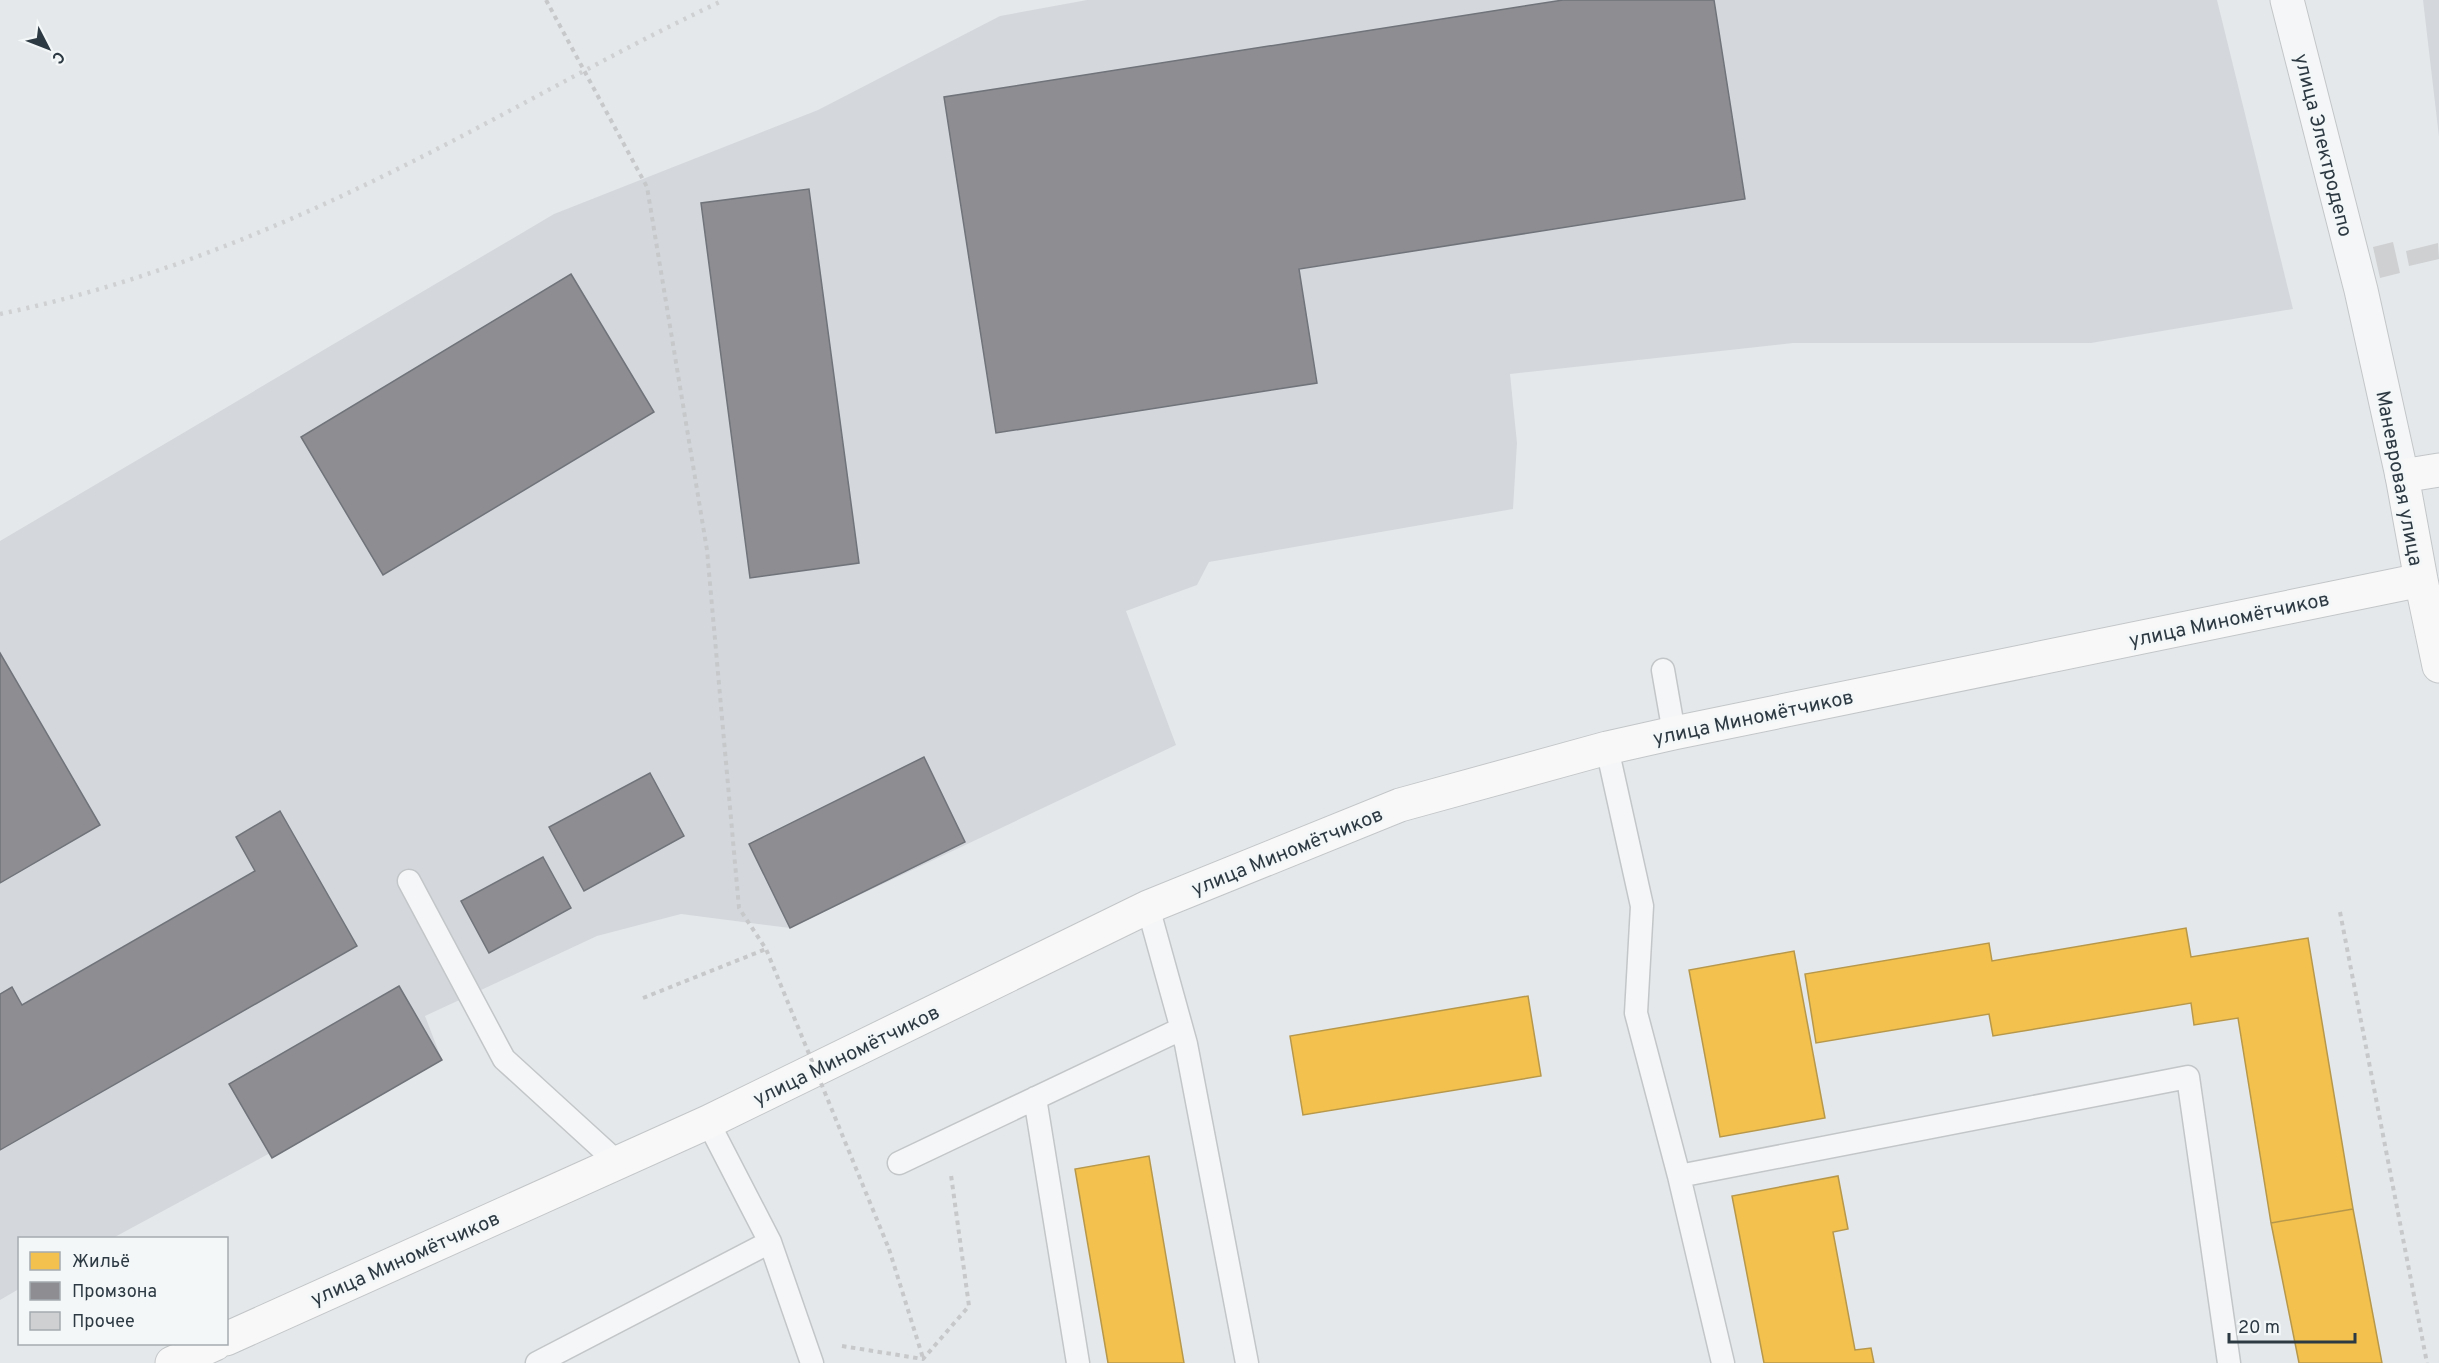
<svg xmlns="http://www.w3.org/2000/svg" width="2439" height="1363" viewBox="0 0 2439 1363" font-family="Overpass,sans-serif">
  <rect width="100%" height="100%" fill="#e5e8ea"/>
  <path fill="#d4d8dd" d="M1087 0H2217L2293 309 2091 343H1793L1510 374 1517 443 1513 509 1209 562 1197 585 1126 611 1176 745 790 928 681 914 597 936 425 1016 442 1060 113 1238H20L19 1289 0 1300V541L554 214 818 110 1000 16Z
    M2423 0H2439V137Z"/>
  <path fill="#f2c14e" stroke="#b7984b" stroke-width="1.5" d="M2186 928 2191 957 2308 938 2353 1209 2271 1223 2238 1018 2194 1025 2191 1003 1993 1036 1989 1014 1816 1043 1805 974 1989 943 1992 961Z
    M1794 951 1825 1118 1720 1137 1689 970Z
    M1528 996 1541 1076 1303 1115 1290 1036Z
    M1149 1156 1184 1363H1108L1075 1169Z
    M1838 1176 1848 1229 1833 1232 1855 1350 1871 1348 1874 1363H1764L1732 1196Z
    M2353 1209 2382 1363H2299L2271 1223Z"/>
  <path fill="#8d8d92" stroke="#70747a" stroke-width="1.5" d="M1563 0H1714L1745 199 1299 269 1317 383 996 433 944 97Z
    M809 189 859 563 750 578 701 203Z
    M571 274 654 412 383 575 301 437Z
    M0 653 100 825 0 883Z
    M924 757 965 842 790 928 749 844Z
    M650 773 684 836 584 891 549 827Z
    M280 811 357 946 0 1150V994L12 987 22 1005 255 871 236 837Z
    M543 857 571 908 489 953 461 901Z
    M399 986 442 1060 272 1158 229 1084Z"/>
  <path fill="#ced0d2" d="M2393 242 2400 273 2380 278 2373 247Z
    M2438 243 2439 259 2409 266 2406 251Z"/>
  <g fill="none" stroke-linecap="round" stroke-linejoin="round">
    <defs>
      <path id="lane" d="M1663 670 1674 733
        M1607 748 1642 906 1636 1013 1679 1176 1723 1363
        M409 881 504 1059 618 1163
        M1148 907 1186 1044 1247 1363
        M1035 1098 1078 1363
        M708 1122 770 1242 812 1363
        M899 1163 1181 1029
        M1679 1176 2188 1077 2229 1363
        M537 1363 770 1242"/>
      <path id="street" d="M2287 0 2361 290 2402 476"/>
      <path id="secondary" d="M2439 470 2402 476 2421 580 2439 666
        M226 1339 708 1122 1148 907 1400 805 1607 748 1674 733 2421 580
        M172 1363 215 1344"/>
    </defs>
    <use href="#lane" stroke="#c3c6c8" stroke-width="25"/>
    <use href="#street" stroke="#c3c6c8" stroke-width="35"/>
    <use href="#secondary" stroke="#c3c6c8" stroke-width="35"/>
    <path stroke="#c6c8ca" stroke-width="4" stroke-dasharray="4.5 4.5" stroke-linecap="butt" d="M2340 912 2427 1363
      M643 998 766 949
      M889 1249 923 1358
      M842 1346 923 1359 969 1306 951 1175"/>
    <use href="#lane" stroke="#f5f6f7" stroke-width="22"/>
    <use href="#street" stroke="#f5f6f7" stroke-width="33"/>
    <use href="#secondary" stroke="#f8f8f8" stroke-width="33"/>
    <path stroke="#ced0d2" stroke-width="4.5" stroke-dasharray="3 6" stroke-linecap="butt" d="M0 314C154 282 300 220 439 148 534 99 628 45 724 0"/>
    <path stroke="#c6c8ca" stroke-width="4" stroke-dasharray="4.5 4.5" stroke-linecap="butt" d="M546 0 647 187 707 550 739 908 766 949 889 1249"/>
  </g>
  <g text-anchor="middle" stroke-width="6" stroke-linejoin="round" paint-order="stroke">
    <g font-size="20" fill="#2d3a43" stroke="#f4f7f8">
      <text transform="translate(2324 145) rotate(76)" y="7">улица Электродепо</text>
      <text transform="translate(2400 478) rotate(79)" y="7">Маневровая улица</text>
      <text transform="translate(2229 619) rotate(-12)" y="7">улица Миномётчиков</text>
      <text transform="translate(1753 717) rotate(-12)" y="7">улица Миномётчиков</text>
      <text transform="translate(1287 851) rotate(-22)" y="7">улица Миномётчиков</text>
      <text transform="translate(846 1055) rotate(-26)" y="7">улица Миномётчиков</text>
      <text transform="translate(405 1258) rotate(-24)" y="7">улица Миномётчиков</text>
    </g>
  </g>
  <rect x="18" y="1237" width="210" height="108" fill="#f4f7f8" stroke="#a4abb0" stroke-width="1.5"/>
  <rect x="30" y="1252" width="30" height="18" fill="#f2c14e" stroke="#a4abb0" stroke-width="1.5"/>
  <text x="72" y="1267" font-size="18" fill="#2d3a43">Жильё</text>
  <rect x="30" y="1282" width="30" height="18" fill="#8d8d92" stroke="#a4abb0" stroke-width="1.5"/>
  <text x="72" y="1297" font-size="18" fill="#2d3a43">Промзона</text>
  <rect x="30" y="1312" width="30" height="18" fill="#ced0d2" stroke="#a4abb0" stroke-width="1.5"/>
  <text x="72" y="1327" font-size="18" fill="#2d3a43">Прочее</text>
  <g transform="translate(48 48) rotate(132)" stroke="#f4f7f8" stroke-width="4.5" paint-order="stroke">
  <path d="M0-4.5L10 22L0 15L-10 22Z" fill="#2d3a43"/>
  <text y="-9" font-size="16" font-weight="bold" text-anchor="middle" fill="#2d3a43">С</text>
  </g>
  <path d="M2229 1333v9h126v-9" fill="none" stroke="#2d3a43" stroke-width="3"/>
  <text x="2238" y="1333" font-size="18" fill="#2d3a43" stroke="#f4f7f8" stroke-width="4.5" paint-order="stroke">20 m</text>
</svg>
